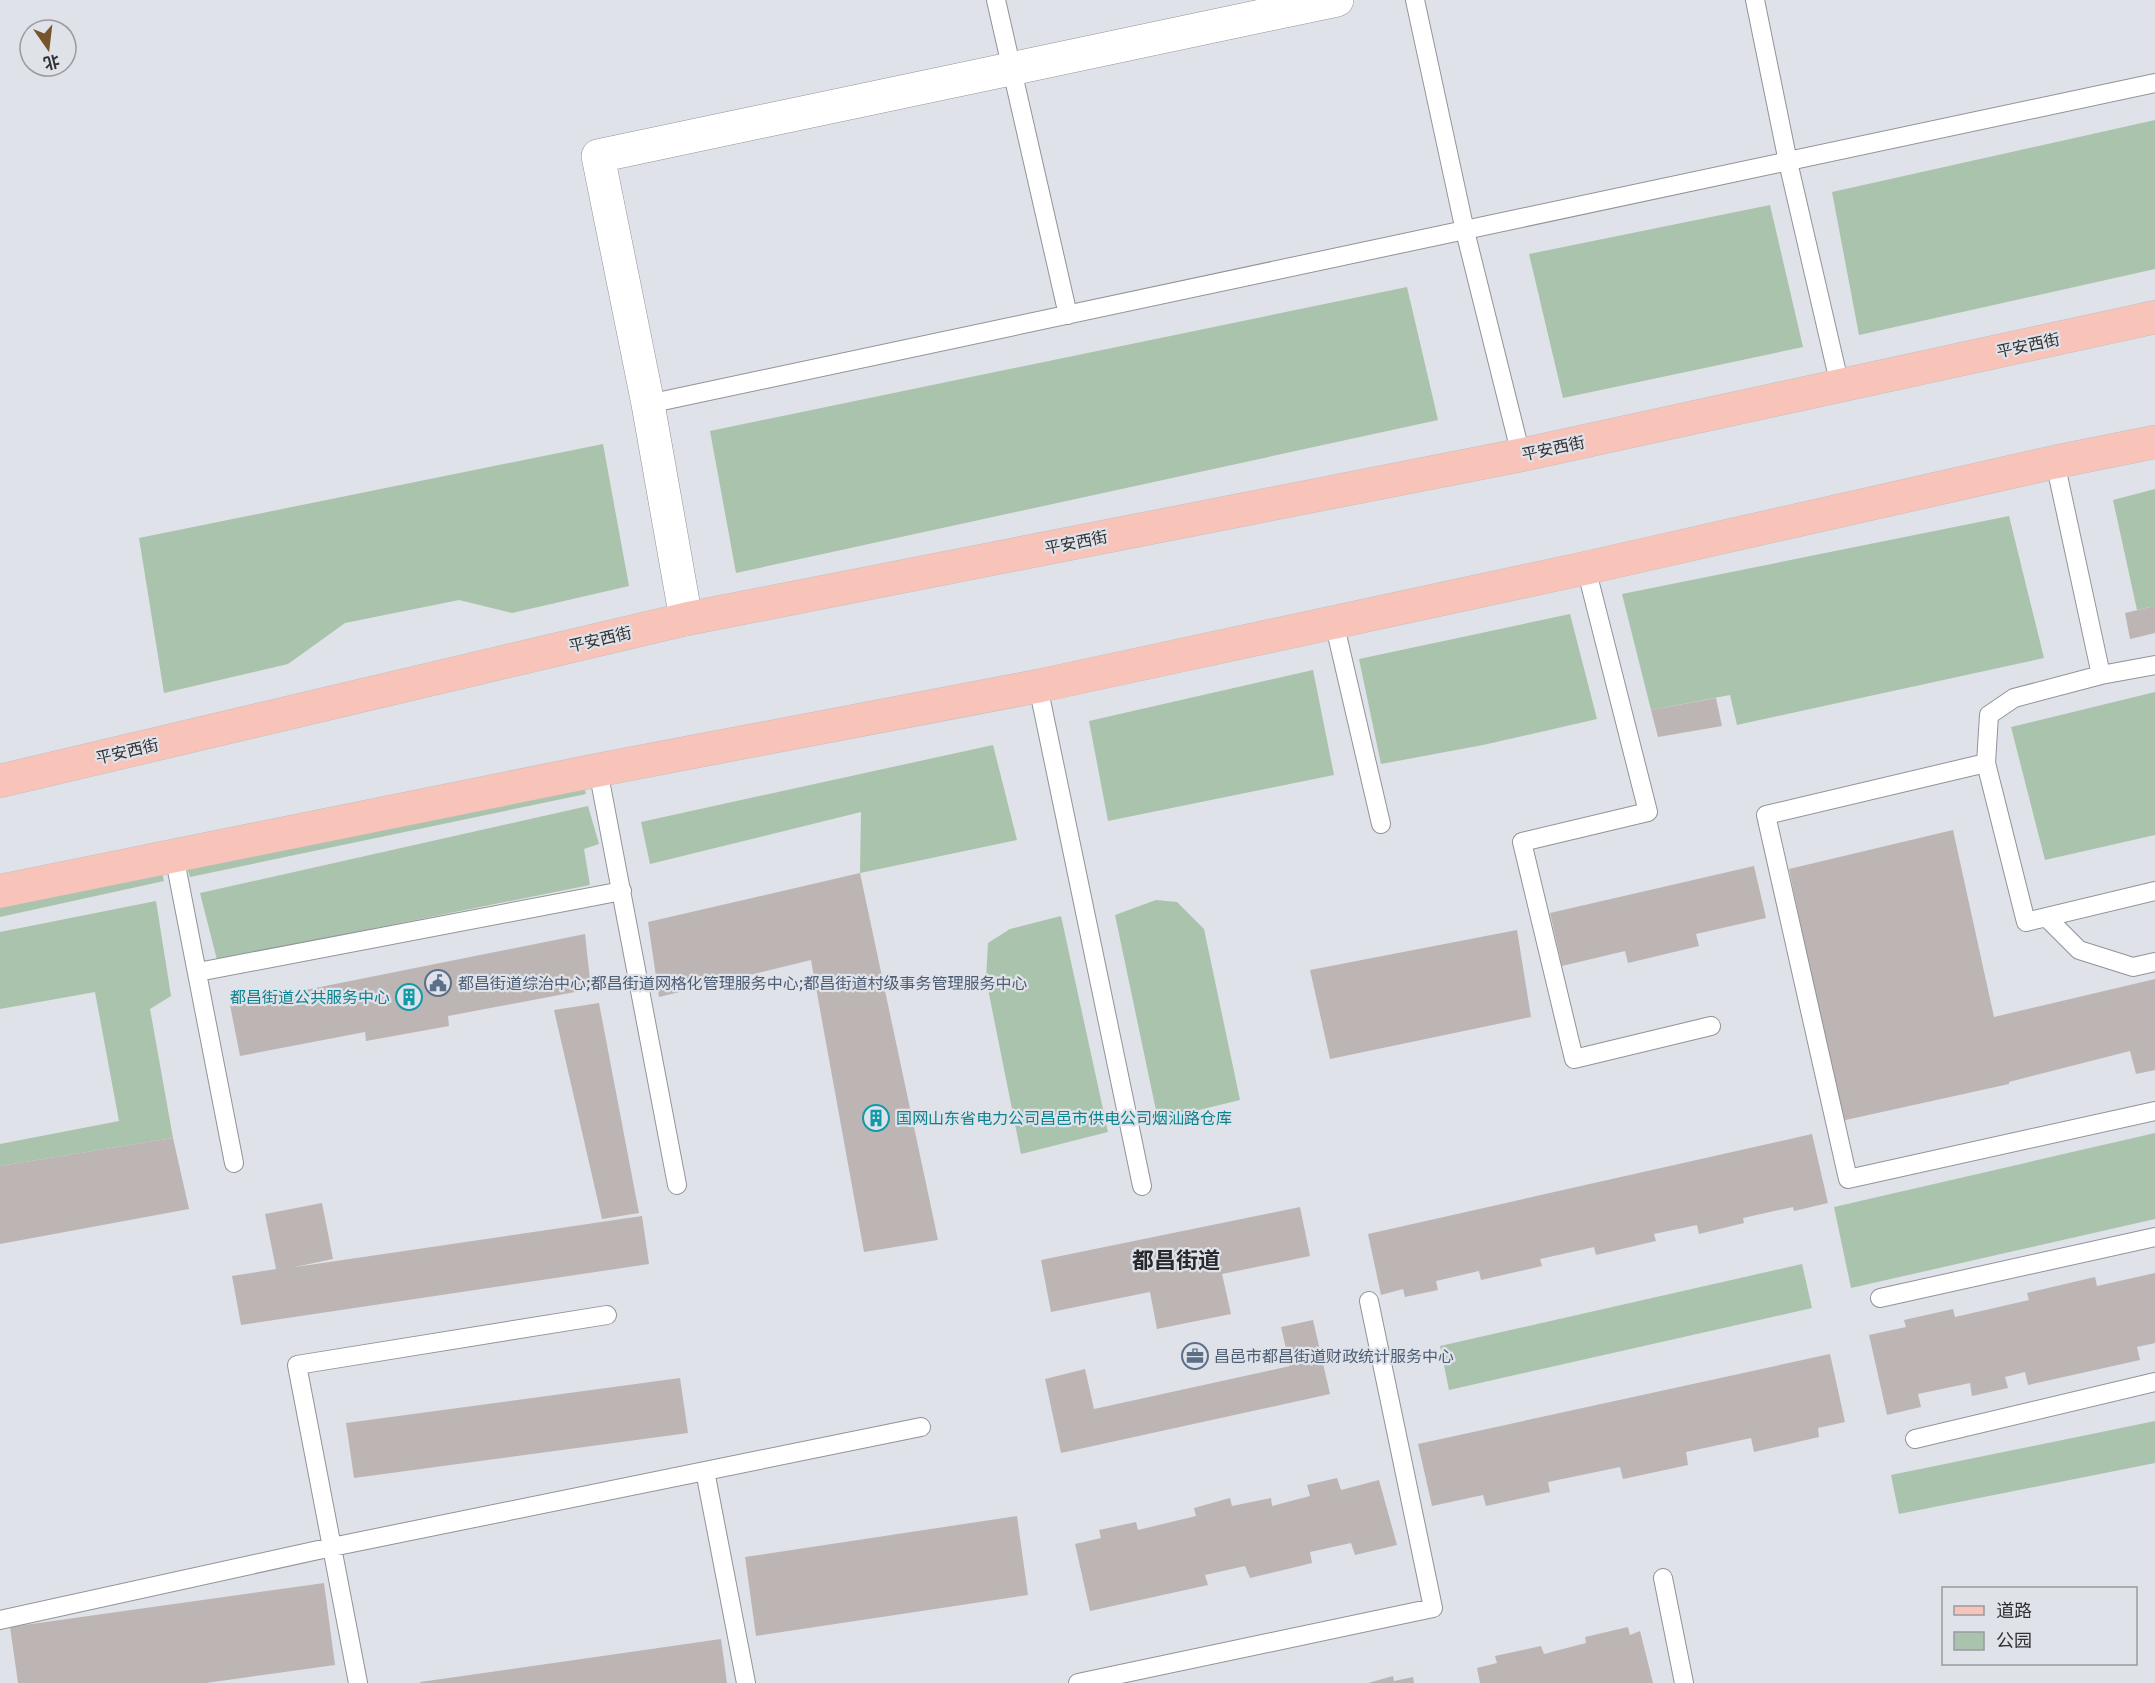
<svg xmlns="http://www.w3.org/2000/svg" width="2155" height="1683" viewBox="0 0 2155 1683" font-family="'Golos Text','Noto Sans SC',sans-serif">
  <rect width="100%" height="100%" fill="#dfe2e8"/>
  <path fill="#aac3ac" d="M2155 120V269L1859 335 1832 192Z
    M1770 205 1803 347 1563 398 1529 254Z
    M1407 287 1438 420 736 573 710 431Z
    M603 444 629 586 512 613 459 600 345 623 288 664 164 693 139 538Z
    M2155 489V606L2137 610 2113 500Z
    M2009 516 2044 658 1737 725 1730 695 1651 710 1622 594Z
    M1570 614 1597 719 1483 745 1381 764 1359 659Z
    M1313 670 1334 775 1108 821 1089 721Z
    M2155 692V835L2045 860 2011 727Z
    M993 745 1017 840 860 873 861 812 650 864 641 822Z
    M583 784 586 794 190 877 186 864Z
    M588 806 599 844 584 849 590 885 217 960 200 893Z
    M161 868 164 881 0 917V903Z
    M1156 900 1177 902 1204 929 1240 1100 1158 1120 1115 915Z
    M156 901 171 996 150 1009 173 1138 0 1166V1144L119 1121 95 992 0 1009V932Z
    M1061 916 1108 1132 1021 1154 986 979 988 943 1010 929Z
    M2155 1133V1219L1851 1288 1834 1207Z
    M1802 1264 1812 1308 1449 1390 1440 1346Z
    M2155 1421V1463L1899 1514 1891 1475Z"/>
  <path fill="#bcb5b4" d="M2155 606V633L2130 639 2125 613Z
    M1716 698 1722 726 1658 737 1651 710Z
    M1953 830 1994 1017 2155 979V1070L2136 1074 2130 1051 2009 1082V1084L1841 1121 1789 869Z
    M1754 866 1766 918 1696 934 1699 946 1628 963 1625 951 1562 966 1550 913Z
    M860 873 938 1240 864 1252 811 960 659 997 648 922Z
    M1517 930 1531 1017 1330 1059 1310 970Z
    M585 934 591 989 448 1016 449 1026 366 1041 365 1032 240 1056 230 1005Z
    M599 1003 639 1213 602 1219 554 1010Z
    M1812 1134 1828 1203 1794 1211 1793 1207 1743 1218 1744 1223 1699 1234 1697 1225 1654 1234 1656 1241 1596 1255 1594 1247 1540 1259 1542 1266 1481 1280 1479 1271 1436 1281 1438 1290 1405 1297 1403 1289 1381 1295 1368 1234Z
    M173 1138 189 1209 0 1244V1166Z
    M322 1203 333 1259 295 1267 642 1216 649 1264 241 1325 232 1276 276 1269 265 1214Z
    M1300 1207 1310 1256 1222 1274 1231 1314 1157 1329 1150 1292 1051 1312 1041 1260Z
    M2155 1273V1343L2137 1347 2140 1360 2028 1385 2025 1372 2005 1377 2008 1388 1972 1396 1970 1383 1918 1394 1921 1407 1887 1415 1869 1335 1906 1327 1904 1320 1953 1309 1955 1317 2029 1300 2027 1293 2095 1277 2097 1286Z
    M1313 1320 1330 1394 1061 1453 1045 1379 1085 1369 1094 1409 1290 1366 1281 1327Z
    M1830 1354 1845 1422 1818 1428 1819 1437 1754 1452 1751 1438 1686 1452 1688 1465 1623 1479 1620 1467 1548 1482 1550 1492 1486 1506 1483 1495 1432 1506 1418 1444Z
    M680 1378 688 1433 354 1478 346 1423Z
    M1337 1478 1341 1490 1379 1480 1397 1545 1355 1555 1351 1543 1310 1552 1312 1563 1250 1578 1245 1566 1205 1575 1208 1585 1090 1611 1075 1544 1101 1538 1099 1530 1136 1522 1138 1530 1196 1516 1194 1508 1230 1498 1232 1506 1271 1498 1272 1506 1310 1496 1307 1485Z
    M1017 1516 1028 1595 756 1636 745 1557Z
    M324 1583 335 1665 206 1683H18L10 1627Z
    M1628 1627 1630 1635 1640 1631 1653 1683H1480L1477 1668 1497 1663 1495 1656 1541 1646 1544 1654 1586 1643 1585 1637Z
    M721 1639 727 1683H420V1682Z
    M1393 1676 1394 1681 1413 1677 1414 1683H1368Z"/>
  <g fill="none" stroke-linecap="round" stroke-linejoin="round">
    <defs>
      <path id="lane" d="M996 0 1068 315
        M1415 0 1465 231 1521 455
        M1755 0 1788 162 1840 386
        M648 404 2155 83
        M2055 462 2101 675
        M1586 568 1648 812 1522 842 1574 1059 1711 1026
        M1334 622 1381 824
        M2155 665 2101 675 2014 698 1989 715 1986 763 2026 922 2155 891
        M1038 686 1142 1186
        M1986 763 1766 815 1848 1179 2155 1111
        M598 770 677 1185
        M174 855 234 1163
        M2046 917 2079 950 2133 967 2155 962
        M198 972 622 891
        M1880 1298 2155 1237
        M1915 1439 2155 1382
        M705 1471 746 1683
        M1663 1578 1684 1683
        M0 1620 332 1547 921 1427
        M358 1683 297 1365 607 1315
        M1078 1683 1433 1608 1369 1301"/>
      <path id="street" d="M686 619 648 404 598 156 1337 0"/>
      <path id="primary" d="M0 781 686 619 1521 455 2155 317
        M0 891 598 770 1038 686 1586 568 2055 462 2155 442"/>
    </defs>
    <use href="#lane" stroke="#919398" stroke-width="20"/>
    <use href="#street" stroke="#919398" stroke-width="34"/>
    <use href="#primary" stroke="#c1c1c2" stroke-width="34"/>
    <use href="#lane" stroke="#fff" stroke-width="18"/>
    <use href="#street" stroke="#fff" stroke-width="33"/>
    <use href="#primary" stroke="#f8c3b8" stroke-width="33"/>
  </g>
  <defs>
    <symbol id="civic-ring" viewBox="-11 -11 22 22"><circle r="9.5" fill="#dfe2e8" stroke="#5c6f8a" stroke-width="1.5"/><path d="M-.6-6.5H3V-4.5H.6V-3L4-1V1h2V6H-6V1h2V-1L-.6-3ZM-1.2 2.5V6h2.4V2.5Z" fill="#5c6f8a"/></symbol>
    <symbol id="building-ring" viewBox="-11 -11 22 22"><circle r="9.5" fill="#dfe2e8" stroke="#0f9aa8" stroke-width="1.5"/><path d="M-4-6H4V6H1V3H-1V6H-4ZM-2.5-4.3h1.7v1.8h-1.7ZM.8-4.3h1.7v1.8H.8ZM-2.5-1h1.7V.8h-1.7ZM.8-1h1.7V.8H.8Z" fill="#0f9aa8"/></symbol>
    <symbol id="office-ring" viewBox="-11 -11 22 22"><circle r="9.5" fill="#dfe2e8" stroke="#5c6f8a" stroke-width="1.5"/><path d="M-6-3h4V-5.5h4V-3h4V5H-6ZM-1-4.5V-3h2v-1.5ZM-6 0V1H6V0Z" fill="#5c6f8a"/></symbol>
  </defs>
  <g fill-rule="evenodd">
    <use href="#civic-ring" x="423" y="968" width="30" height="30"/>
    <use href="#building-ring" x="394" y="982" width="30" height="30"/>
    <use href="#building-ring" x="861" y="1103" width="30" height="30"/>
    <use href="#office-ring" x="1180" y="1341" width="30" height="30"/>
  </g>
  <g text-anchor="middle" stroke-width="4.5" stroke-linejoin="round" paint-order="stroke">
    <g font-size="16" fill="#313134" stroke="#dfe2e8">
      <text transform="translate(2028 345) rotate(-12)" y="6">平安西街</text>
      <text transform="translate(1553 448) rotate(-12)" y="6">平安西街</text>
      <text transform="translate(1076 542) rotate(-11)" y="6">平安西街</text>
      <text transform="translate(600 639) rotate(-13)" y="6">平安西街</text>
      <text transform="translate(127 751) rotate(-13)" y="6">平安西街</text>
    </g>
    <g font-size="16" fill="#4e5e75" stroke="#dfe2e8" text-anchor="start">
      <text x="458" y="989">都昌街道综治中心;都昌街道网格化管理服务中心;都昌街道村级事务管理服务中心</text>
      <text x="1214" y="1362">昌邑市都昌街道财政统计服务中心</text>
    </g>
    <g font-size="16" fill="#0d838f" stroke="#dfe2e8" text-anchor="end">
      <text x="390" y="1003">都昌街道公共服务中心</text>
      <text x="896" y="1124" text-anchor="start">国网山东省电力公司昌邑市供电公司烟汕路仓库</text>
    </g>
    <g font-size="22" font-weight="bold" fill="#27292d" stroke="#dfe2e8">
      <text x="1176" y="1268">都昌街道</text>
    </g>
  </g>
  <rect x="1942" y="1587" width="195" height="78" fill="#dfe2e8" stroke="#999ba0" stroke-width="1.5"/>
  <rect x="1954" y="1606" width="30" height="9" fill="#f8c3b8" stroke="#999ba0" stroke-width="1.5"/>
  <text x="1996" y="1617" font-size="18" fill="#313134">道路</text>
  <rect x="1954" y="1632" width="30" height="18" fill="#aac3ac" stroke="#999ba0" stroke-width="1.5"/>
  <text x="1996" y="1647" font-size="18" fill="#313134">公园</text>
  <g transform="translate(48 48) rotate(166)"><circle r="28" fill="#dfe2e8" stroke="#999ba0" stroke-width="1.5"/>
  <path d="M0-4.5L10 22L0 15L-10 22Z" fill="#75542b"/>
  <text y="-9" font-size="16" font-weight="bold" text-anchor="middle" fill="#313134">北</text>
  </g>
</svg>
